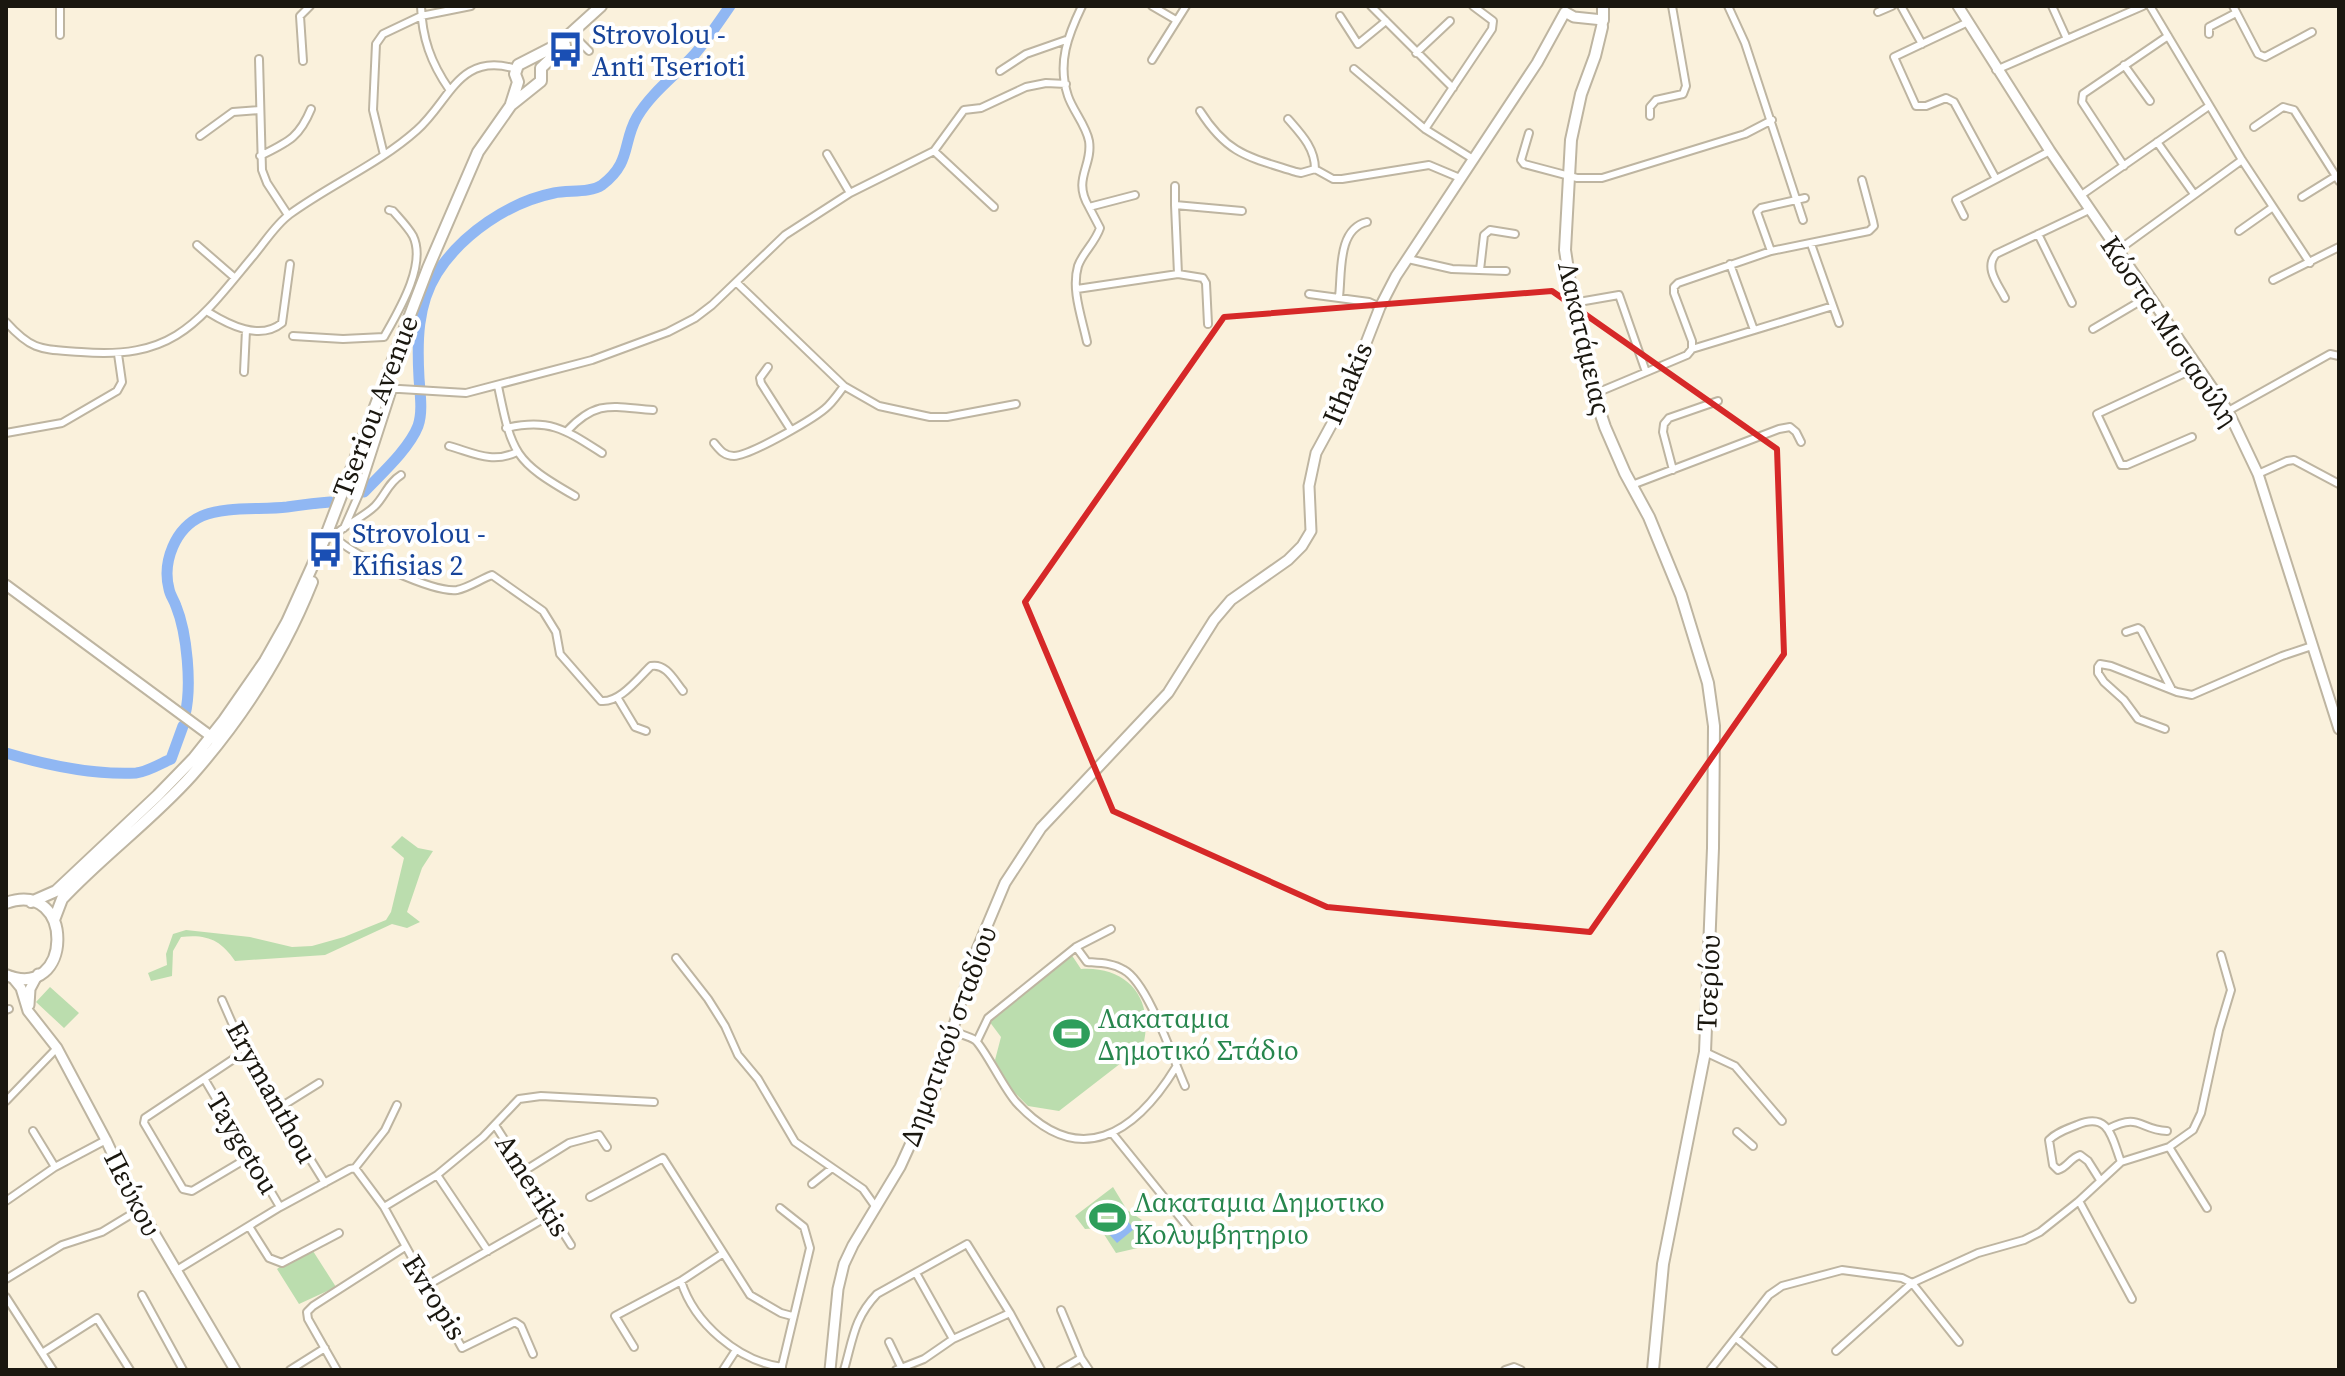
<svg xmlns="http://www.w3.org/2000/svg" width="2345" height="1376" viewBox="0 0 2345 1376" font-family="'Source Serif 4',serif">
  <rect width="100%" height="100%" fill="#faf1dc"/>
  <path fill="#bbddae" d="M402 836 418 848 433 851 422 868 407 912 420 922 407 928 392 924 325 955 235 961C221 940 207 934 181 937L173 951 172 976 151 981 148 973 167 965 166 954 173 934 186 930 250 937 292 947 312 946 344 937 386 920 391 912 404 858 391 847Z
    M1071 954 1081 969C1128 966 1155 999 1143 1046L1059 1111 1028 1106 1006 1084 995 1060 1001 1037 989 1021Z
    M50 987 79 1013 64 1028 36 1002Z
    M1113 1187 1127 1210 1142 1220 1138 1224 1155 1244 1116 1253 1100 1228 1085 1229 1075 1216Z
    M313 1251 336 1287 299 1304 277 1269 286 1262Z"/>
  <path fill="#90b7f3" d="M1125 1218 1134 1229 1117 1243 1107 1232Z"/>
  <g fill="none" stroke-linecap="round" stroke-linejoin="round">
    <path stroke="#90b7f3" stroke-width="11" d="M364 492C381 474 409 449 418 426 423 412 420 393 419 378 417 342 417 305 437 273 462 234 509 202 554 193 569 190 590 193 602 185 632 162 622 143 637 117 652 92 675 76 694 55 707 40 719 22 730 6
      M185 715C192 686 187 633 176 606 174 600 170 595 169 589 162 562 175 528 202 516 224 506 262 510 287 507 301 505 315 503 330 502
      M6 753C46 765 93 775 136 773 147 772 160 764 171 759L183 726"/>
    <defs>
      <path id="street" d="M421 6C422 38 431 63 449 89
        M1082 6C1068 35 1057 63 1068 96 1073 111 1086 125 1089 141 1093 166 1072 179 1089 207L1135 195
        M1152 6 1176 20
        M1371 6 1453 88
        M1728 6 1745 43 1803 220
        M1901 6 1922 44
        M2052 6 2067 39
        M2150 6 2242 160 2310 263
        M2233 6 2258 54 2265 57 2312 32
        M1878 12 1892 6
        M1340 16 1358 44 1386 21
        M1966 23 1894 57 1916 106H1926L1946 98 1954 102 1996 179
        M2209 34V27L2236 13
        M60 35V6
        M575 37 589 51
        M1416 53 1450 21
        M259 59 262 170 267 183 288 215
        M1152 60 1186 6
        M303 61 300 16 310 6
        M2124 65 2150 101
        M1354 69 1425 129 1473 159
        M1996 70 2143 6
        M1000 71 1026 54 1066 40
        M1200 111C1228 155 1249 157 1296 172L1301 173 1315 169 1333 179H1342L1429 165 1460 178
        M1650 116V107L1656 100 1683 94 1686 86 1672 6
        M1288 119C1301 134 1315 148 1315 169
        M2254 127 2283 107 2294 110 2339 181
        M1425 129 1492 29 1493 21 1473 6
        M1529 133 1521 160 1524 164 1577 178H1602L1745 134 1772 120
        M200 136 233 112 259 110
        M2157 142 2194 194
        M934 151 994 207
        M827 154 850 193
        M384 155 373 110 376 44 383 34 421 16 471 6
        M260 156C288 142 299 138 311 109
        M2124 166 2082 102 2083 94 2168 36
        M1175 186V205L1242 211
        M2080 196 2209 106
        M2302 197 2336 176
        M1175 205 1178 274
        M1964 216 1956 200 2050 151
        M2239 231 2273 207
        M2038 234 2072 303
        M1811 244 1839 323
        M197 245 235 278
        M1771 251 1757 212 1761 208 1805 198
        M2117 251 2242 160
        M1408 259 1452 269 1506 271
        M1730 264 1754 330
        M1480 270 1484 235 1490 230 1515 234
        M2273 280 2339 247
        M737 283 844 386 879 406 930 417H947L1016 404
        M1077 289 1178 274 1203 278 1206 283 1208 324
        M1309 294 1369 302 1380 307
        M1339 297C1342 273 1337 229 1367 222
        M2005 298C1998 284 1984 268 1996 254L2089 210
        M1573 303 1619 295 1646 372
        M208 312C229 325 260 341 282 323L290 264
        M6 322C33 352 42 349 81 352 176 360 199 321 254 255 265 242 276 224 290 214 331 184 379 164 417 130 450 101 459 51 516 69
        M2093 329 2149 296
        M293 336 343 339 384 337C398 312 427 265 413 236 408 227 400 219 393 211L389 210
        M1087 342C1082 318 1071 290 1078 266 1083 252 1095 243 1100 228L1089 207
        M1692 349V341L1674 293V287L1678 283 1771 251 1869 231 1874 226 1873 221 1862 180
        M768 367 760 378 761 383 791 430
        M244 372 246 330
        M498 386C512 454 514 461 575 496
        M383 388 466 393 592 360 668 332 695 318 712 305 785 235 850 193 934 151 964 110 981 108 1026 87 1046 83 1066 84
        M1594 394 1687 355 1692 349 1833 306
        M2228 411 2330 354 2339 356
        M506 428C550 418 566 430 602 453
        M567 431C597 399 613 407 653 410
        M6 433 62 423 117 391 122 382 118 354
        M2192 437 2127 465H2121L2097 414 2198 367
        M714 443C720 450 724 456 734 456 751 455 816 418 828 406 834 400 839 393 844 386
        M449 446C474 453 492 464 517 452
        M1673 470 1663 432 1664 424 1669 418 1718 401
        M2258 474 2287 461 2294 460 2339 484
        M401 475C388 483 385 496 375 506 364 517 348 523 337 533L339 541C358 557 433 593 457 590 468 588 481 579 492 575L543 611 556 632 560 654 601 701C620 703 638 678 651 666 666 663 674 680 683 691
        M1632 485 1779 429 1790 427 1796 432 1801 442
        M344 528 359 494 393 389
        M2126 632 2138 628 2141 630 2171 688
        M617 697 635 727 646 731
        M2165 729 2138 719 2124 700 2104 682 2098 673V667L2100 664 2111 666 2177 692 2192 695 2282 656 2312 646
        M1076 947 1087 962C1100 963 1113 963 1124 970 1148 983 1173 1059 1185 1086
        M676 958 708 999 725 1026 738 1055 758 1079 795 1142 863 1189 875 1206
        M222 1000 247 1057 325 1183
        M6 1010 9 1009
        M953 1031C959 1034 969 1036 975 1040 984 1047 1004 1089 1016 1102 1079 1171 1135 1134 1176 1067
        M977 1041 988 1018 1076 947 1111 929
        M1705 1052 1735 1066 1782 1121
        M247 1057 238 1056 145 1118 144 1123 183 1189 192 1191 251 1156
        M205 1080 280 1207
        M6 1101 57 1048
        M279 1108 319 1083
        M495 1125 571 1245
        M2108 1129C2140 1112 2139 1130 2167 1131
        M33 1131 55 1167
        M1737 1132 1753 1146
        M1112 1133 1200 1242
        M2169 1147 2207 1208
        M355 1168 384 1207 462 1348 515 1322 521 1326 533 1354
        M524 1171 569 1143 599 1135 607 1147
        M437 1175 488 1251
        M2100 1180 2088 1161 2080 1155C2070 1158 2068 1167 2058 1170L2053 1165 2049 1140C2057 1132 2067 1129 2077 1125 2109 1111 2112 1138 2121 1162
        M812 1184 832 1168
        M590 1197 663 1158 750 1295 781 1313 792 1316
        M6 1201 55 1167 106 1140
        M2079 1201 2132 1299
        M384 1207 437 1175 483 1137 519 1099 541 1096 654 1102
        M780 1208 804 1227 810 1248 781 1370
        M250 1228 269 1258 282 1263 339 1233
        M175 1271 280 1207 350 1169 355 1168 385 1130 397 1105
        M916 1273 953 1339
        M6 1279 62 1245 102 1232 140 1209
        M681 1281C694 1323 738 1361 782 1367
        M426 1286 552 1214
        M142 1295 183 1370
        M6 1297 53 1370
        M1061 1310 1081 1358 1089 1370
        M1736 1338 1774 1370
        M889 1342 901 1367
        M634 1347 615 1316 681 1281 722 1254
        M1836 1351 1912 1283 1978 1253 2024 1240 2040 1232 2079 1201 2121 1162 2169 1147 2193 1130 2201 1113 2219 1030 2231 990 2221 955
        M42 1353 97 1318 130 1370
        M290 1370 325 1348
        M337 1370 308 1319 307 1312 313 1306 405 1247
        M723 1370 736 1350
        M844 1370C853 1339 854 1318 877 1294L967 1244 1010 1313 1041 1370
        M896 1370 924 1359 953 1339 1010 1313
        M1060 1370 1081 1358
        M1505 1370 1514 1367 1521 1370
        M1710 1370 1769 1295 1782 1286 1842 1270 1902 1278 1912 1283 1959 1342"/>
      <path id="secondary" d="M1958 6 2050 151 2228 411 2258 474 2339 729
        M6 585 216 740
        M12 977 21 988 28 1011 57 1048 106 1140 130 1192 235 1370
        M29 1005 30 989 38 974
        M830 1370 838 1289 844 1264 853 1245 900 1167 920 1123 936 1085 976 952 1005 883 1041 828 1168 693 1214 620 1231 600 1288 560 1302 546 1311 531 1309 486 1316 453 1341 407 1380 307 1396 276 1537 63 1565 12 1574 17 1603 20 1602 25"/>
      <path id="primary" d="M1603 6V20
        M1602 27 1595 56 1581 94 1571 140 1565 250 1573 303 1594 394 1605 427 1625 473 1649 517 1681 595 1708 683 1714 726 1713 848 1705 1052 1663 1264 1653 1370
        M541 68 565 45
        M511 104 518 82 515 74 518 65 559 44 601 6
        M31 902 56 891 158 795 193 759 224 720 265 661 287 622 325 538 428 268 478 152 511 105 541 81V68
        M6 903C76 878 73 1003 6 975
        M54 920 62 899C103 855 152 820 192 775 243 717 283 655 312 582"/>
    </defs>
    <use href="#street" stroke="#beb5a1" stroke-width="10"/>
    <use href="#secondary" stroke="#beb5a1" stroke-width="13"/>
    <use href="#primary" stroke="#beb5a1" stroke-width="14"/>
    <use href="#street" stroke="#fff" stroke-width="6"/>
    <use href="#secondary" stroke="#fff" stroke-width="9"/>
    <use href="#primary" stroke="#fff" stroke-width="10"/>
  </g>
  <path fill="none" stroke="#d62828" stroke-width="6" stroke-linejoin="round" d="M1552 291 1777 449 1784 654 1590 932 1327 907 1113 811 1025 602 1224 317Z"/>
  <defs>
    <symbol id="bus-bare" viewBox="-9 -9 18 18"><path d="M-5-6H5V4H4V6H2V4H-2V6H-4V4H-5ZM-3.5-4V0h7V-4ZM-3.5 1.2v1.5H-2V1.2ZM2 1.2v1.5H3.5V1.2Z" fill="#1a4fb4" stroke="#fff" stroke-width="2.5" paint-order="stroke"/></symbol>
    <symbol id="stadium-bare" viewBox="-9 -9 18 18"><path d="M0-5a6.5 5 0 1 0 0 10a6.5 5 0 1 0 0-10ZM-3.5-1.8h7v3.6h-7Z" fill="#2e9e5b" stroke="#fff" stroke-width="2.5" paint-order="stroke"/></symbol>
  </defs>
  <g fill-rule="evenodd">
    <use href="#bus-bare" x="540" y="24" width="51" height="51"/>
    <use href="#bus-bare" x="300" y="524" width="51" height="51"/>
    <use href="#stadium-bare" x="1046" y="1008" width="51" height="51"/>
    <use href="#stadium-bare" x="1082" y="1192" width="51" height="51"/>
  </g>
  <g text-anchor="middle" stroke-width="8" stroke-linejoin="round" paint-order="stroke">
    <g font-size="28" fill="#164399" stroke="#fff" text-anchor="start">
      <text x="592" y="44">Strovolou -<tspan x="592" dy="32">Anti Tserioti</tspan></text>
      <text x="352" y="543">Strovolou -<tspan x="352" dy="32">Kifisias 2</tspan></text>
    </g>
    <g font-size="28" fill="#1a170f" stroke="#fff">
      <text transform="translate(2170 331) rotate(56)" y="10">Κώστα Μισιαούλη</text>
      <text transform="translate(1585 338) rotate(77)" y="10">Λακατάμειας</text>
      <text transform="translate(1347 383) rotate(-67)" y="10">Ithakis</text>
      <text transform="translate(375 406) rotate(-69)" y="10">Tseriou Avenue</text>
      <text transform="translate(1708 983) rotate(-88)" y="10">Τσερίου</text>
      <text transform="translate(948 1036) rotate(-70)" y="10">Δημοτικού σταδίου</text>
      <text transform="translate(272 1092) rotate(61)" y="10">Erymanthou</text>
      <text transform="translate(243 1143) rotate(59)" y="10">Taygetou</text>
      <text transform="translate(533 1185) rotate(58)" y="10">Amerikis</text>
      <text transform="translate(133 1193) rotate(63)" y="10">Πεύκου</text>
      <text transform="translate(435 1297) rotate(58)" y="10">Evropis</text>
    </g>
    <g font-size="28" fill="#27864d" stroke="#fff" text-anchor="start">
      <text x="1098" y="1028">Λακαταμια<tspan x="1098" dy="32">Δημοτικό Στάδιο</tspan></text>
      <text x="1134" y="1212">Λακαταμια Δημοτικο<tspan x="1134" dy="32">Κολυμβητηριο</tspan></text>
    </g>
  </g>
  <rect width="2345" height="1376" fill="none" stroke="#1a170f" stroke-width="16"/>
</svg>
